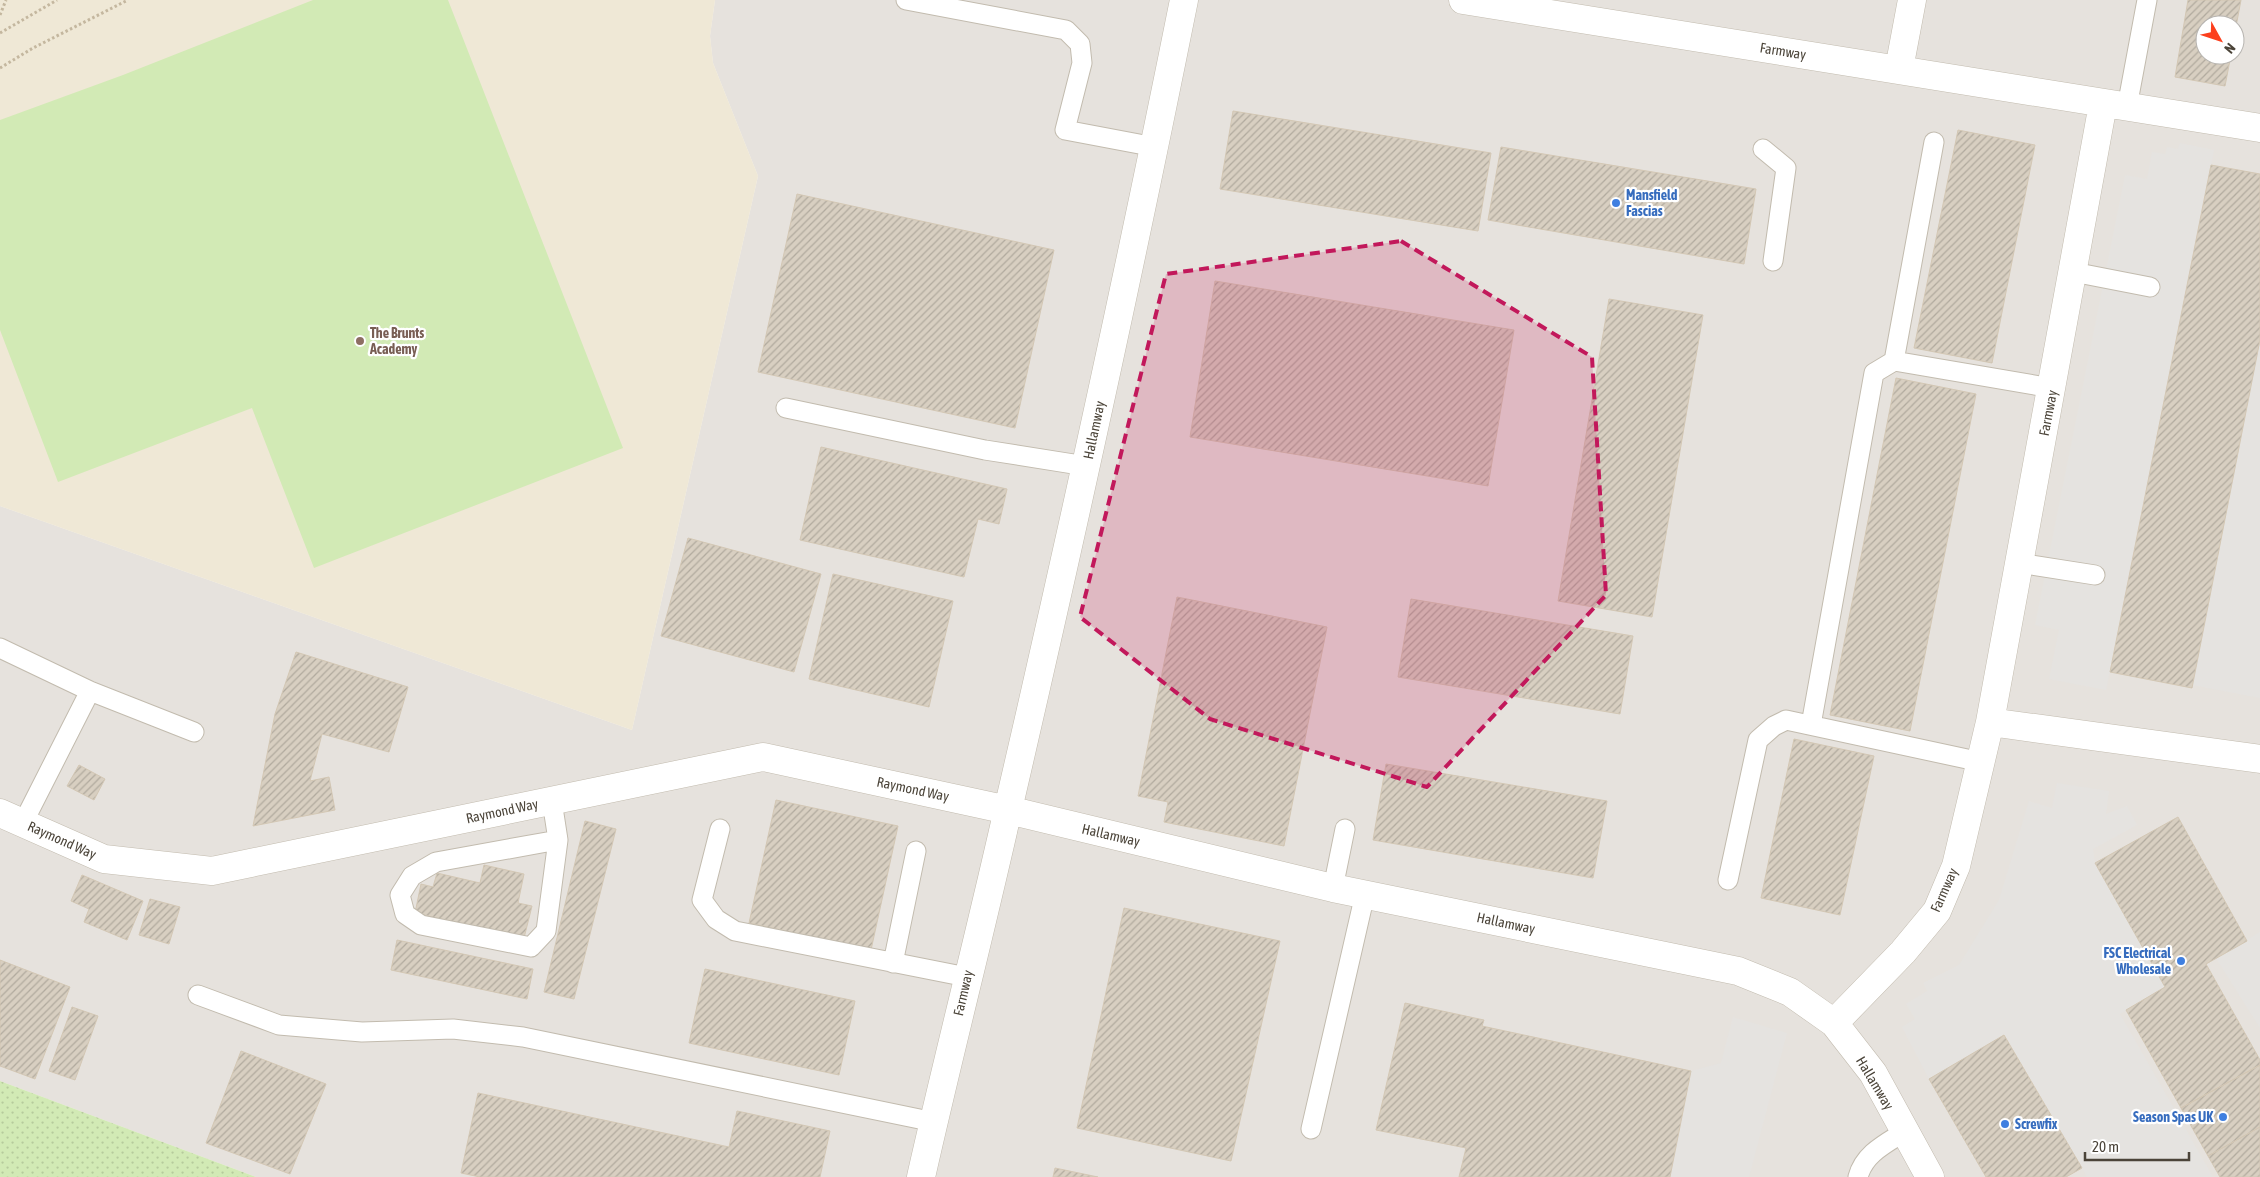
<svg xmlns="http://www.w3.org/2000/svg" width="2260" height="1177" viewBox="0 0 2260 1177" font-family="'Asap Condensed',sans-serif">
  <defs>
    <pattern id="grass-dots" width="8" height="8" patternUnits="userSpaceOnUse" patternTransform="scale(1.25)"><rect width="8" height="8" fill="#d2eab5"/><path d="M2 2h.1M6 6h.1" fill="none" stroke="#b6ca9c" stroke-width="1.8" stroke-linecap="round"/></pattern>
    <pattern id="building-hatch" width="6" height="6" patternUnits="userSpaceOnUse" patternTransform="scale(1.25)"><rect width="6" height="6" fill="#d8cfc1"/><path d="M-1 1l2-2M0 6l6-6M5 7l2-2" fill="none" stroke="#b1aa9e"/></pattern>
  </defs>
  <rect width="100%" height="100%" fill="#f6f3ec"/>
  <path fill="#e6e2dd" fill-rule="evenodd" d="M715 0H2260V1177H256L0 1081V506L632 730 758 176 713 63 710 36ZM2205 25H2235V55H2205Z"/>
  <path fill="#efe8d6" d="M0 0H715L710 36 713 63 758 176 632 730 0 506Z"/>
  <path fill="url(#grass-dots)" d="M0 1081 256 1177H0Z"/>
  <path fill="#d2eab5" d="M313 0H448L623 448 314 568 252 408 58 482 0 330V120L123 75Z"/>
  <path fill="#e5e3e0" d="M2180 143 2214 150 2106 690 2049 679 2059 630 2035 625 2125 175 2147 179 2152 152 2165 154 2167 147 2178 149Z
    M2260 340V698L2192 685Z
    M2057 783 2109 791 2106 814 2127 806 2137 825 2093 849 2095 863 2165 987 2120 1014 2213 1177H2087L2005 1035 1929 1079 1902 1027 1915 1019 1906 1004 1927 991 1923 983 1959 965 1999 900 2029 801 2052 808Z
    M2260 932V1028L2216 958Z
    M1733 1017 1787 1033 1749 1177H1670L1691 1071 1721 1063Z"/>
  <path fill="url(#building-hatch)" stroke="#d3c7b4" d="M2188 0H2241L2235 32V25H2205V55H2231L2225 86 2175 77Z
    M1233 111 1491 153 1478 231 1220 189Z
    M1958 130 2035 145 1992 363 1914 348Z
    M1501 147 1756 189 1744 264 1488 220Z
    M2211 165 2260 174V340L2192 688 2110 672Z
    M797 194 1054 250 1015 428 758 372Z
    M1215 281 1514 330 1488 486 1190 437Z
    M1609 299 1703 315 1652 617 1558 601Z
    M1896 378 1976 394 1910 731 1830 715Z
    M821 447 1007 489 999 524 978 519 964 577 800 540Z
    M688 538 821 574 794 672 661 636Z
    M833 574 953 601 929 707 809 679Z
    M1177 597 1327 627 1284 846 1164 822 1168 802 1138 796Z
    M1411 599 1633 636 1620 714 1398 677Z
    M296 652 408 687 389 752 322 734 310 781 329 777 335 810 253 826 275 714Z
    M1794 739 1874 756 1840 915 1761 898Z
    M1386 764 1607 801 1593 878 1373 840Z
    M79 765 105 779 94 800 67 786Z
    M776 800 898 826 871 950 749 923Z
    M2178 817 2247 941 2206 964 2260 1060V1065L2181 1108 2126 1010 2165 987 2095 863Z
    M585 821 616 829 574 999 544 992Z
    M484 865 524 874 518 903 532 906 524 938 415 913 421 884 433 887 437 873 480 883Z
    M82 875 143 901 127 940 84 922 89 909 71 901Z
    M150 899 180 907 169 944 139 935Z
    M1124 908 1280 941 1231 1161 1077 1128Z
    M397 940 533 969 527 999 391 970Z
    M0 960 70 987 35 1079 0 1066Z
    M705 969 855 1001 839 1075 689 1043Z
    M1405 1003 1484 1020 1482 1026 1691 1071 1670 1177H1459L1466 1148 1376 1130Z
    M72 1007 98 1016 75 1080 49 1071Z
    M2004 1035 2082 1168 2066 1177H1986L1929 1079Z
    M241 1051 326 1084 290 1174 206 1143Z
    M2260 1065V1127L2208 1156 2181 1108Z
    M478 1093 729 1147 737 1111 830 1131 820 1177H480L461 1173Z
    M2260 1127V1177H2220L2208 1156Z
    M1055 1168 1098 1177H1053Z"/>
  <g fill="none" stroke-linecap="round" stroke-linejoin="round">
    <defs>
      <path id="lane" d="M906 0 1066 30 1080 44 1082 63 1065 130 1155 147
        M2127 107 2147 0
        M1763 149 1786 168 1773 261
        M2073 272 2150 287
        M1894 361 2052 388
        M786 408 985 450 1086 466
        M2019 563 2095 575
        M0 648 90 691 194 732
        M1811 725 1874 373 1894 361 1934 142
        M552 801 558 840 546 931 531 947 421 925 405 914 400 895 412 876 436 862 558 840
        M23 823 90 691
        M720 829 702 900 716 919 735 931 967 977
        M1728 880 1758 740 1774 726 1786 720 1981 762
        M1333 888 1345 829
        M893 963 916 851
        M198 995 279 1025 362 1032 453 1029 523 1037 934 1122
        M1311 1129 1365 894
        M1858 1177C1864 1154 1885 1144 1904 1132"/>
      <path id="street" d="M1463 0 2260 128
        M1899 69 1912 0
        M1990 722 2103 104
        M0 813 104 859 212 871 763 757 1008 810 1333 888 1738 971 1790 992 1834 1023 1873 1073 1930 1177
        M1834 1023 1903 952 1937 911 1956 866 1990 722 2260 759
        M921 1177C949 1053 981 930 1009 805 1071 538 1130 269 1184 0"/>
    </defs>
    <use href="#lane" stroke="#c2bbae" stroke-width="21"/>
    <use href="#street" stroke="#c2bbae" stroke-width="29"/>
    <path stroke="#c4b79f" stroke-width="3" stroke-dasharray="2.5 2.5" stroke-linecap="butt" d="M0 15 6 0
      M0 33 57 0
      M0 68 33 48 128 0"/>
    <use href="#lane" stroke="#fff" stroke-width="19"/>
    <use href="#street" stroke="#fff" stroke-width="28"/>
  </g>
  <path fill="#c2185b" fill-opacity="0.2" stroke="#c2185b" stroke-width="4" stroke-dasharray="10 6" stroke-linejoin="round" d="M1401 241 1592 357 1606 595 1427 787 1210 719 1080 617 1166 274Z"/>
  <g fill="#3f7fe0" stroke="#fff" stroke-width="2">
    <circle cx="1616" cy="203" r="5"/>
    <circle cx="2181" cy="961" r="5"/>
    <circle cx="2223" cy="1117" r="5"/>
    <circle cx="2005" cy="1124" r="5"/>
  </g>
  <circle fill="#8d6e63" stroke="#fff" stroke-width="2" cx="360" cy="341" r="5"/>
  <g text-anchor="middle" stroke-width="4.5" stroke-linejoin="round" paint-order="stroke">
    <g font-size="14" fill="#4b4439" stroke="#fff">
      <text transform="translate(1783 51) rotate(9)" y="5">Farmway</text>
      <text transform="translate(2048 413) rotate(-79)" y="5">Farmway</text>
      <text transform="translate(1094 430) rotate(-78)" y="5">Hallamway</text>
      <text transform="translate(913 789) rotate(12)" y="5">Raymond Way</text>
      <text transform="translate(502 811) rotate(-12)" y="5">Raymond Way</text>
      <text transform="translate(1111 835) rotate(13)" y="5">Hallamway</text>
      <text transform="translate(62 840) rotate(24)" y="5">Raymond Way</text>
      <text transform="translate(1944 890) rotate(-66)" y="5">Farmway</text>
      <text transform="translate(1506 923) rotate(12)" y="5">Hallamway</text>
      <text transform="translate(963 993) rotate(-77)" y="5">Farmway</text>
      <text transform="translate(1875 1083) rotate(59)" y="5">Hallamway</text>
    </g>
    <g font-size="14" font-weight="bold" fill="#366cbe" stroke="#fff" text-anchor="start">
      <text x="1626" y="200">Mansfield<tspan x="1626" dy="16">Fascias</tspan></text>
      <text x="2171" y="958" text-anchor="end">FSC Electrical<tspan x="2171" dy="16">Wholesale</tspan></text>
      <text x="2213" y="1122" text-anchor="end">Season Spas UK</text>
      <text x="2015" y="1129">Screwfix</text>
    </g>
    <g font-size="14" font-weight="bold" fill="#785e54" stroke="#fff" text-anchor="start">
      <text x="370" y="338">The Brunts<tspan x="370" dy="16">Academy</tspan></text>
    </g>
  </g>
  <g transform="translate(2220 40) rotate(130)"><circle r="24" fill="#ffffff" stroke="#b7b4b0"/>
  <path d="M0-4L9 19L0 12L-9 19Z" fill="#fc3f1d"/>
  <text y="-8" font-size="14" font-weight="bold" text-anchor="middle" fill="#4b4439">N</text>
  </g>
  <path d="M2085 1152v8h104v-8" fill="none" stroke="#4b4439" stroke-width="2.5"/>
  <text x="2092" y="1152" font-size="15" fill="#4b4439" stroke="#ffffff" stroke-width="4" paint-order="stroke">20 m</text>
</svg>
